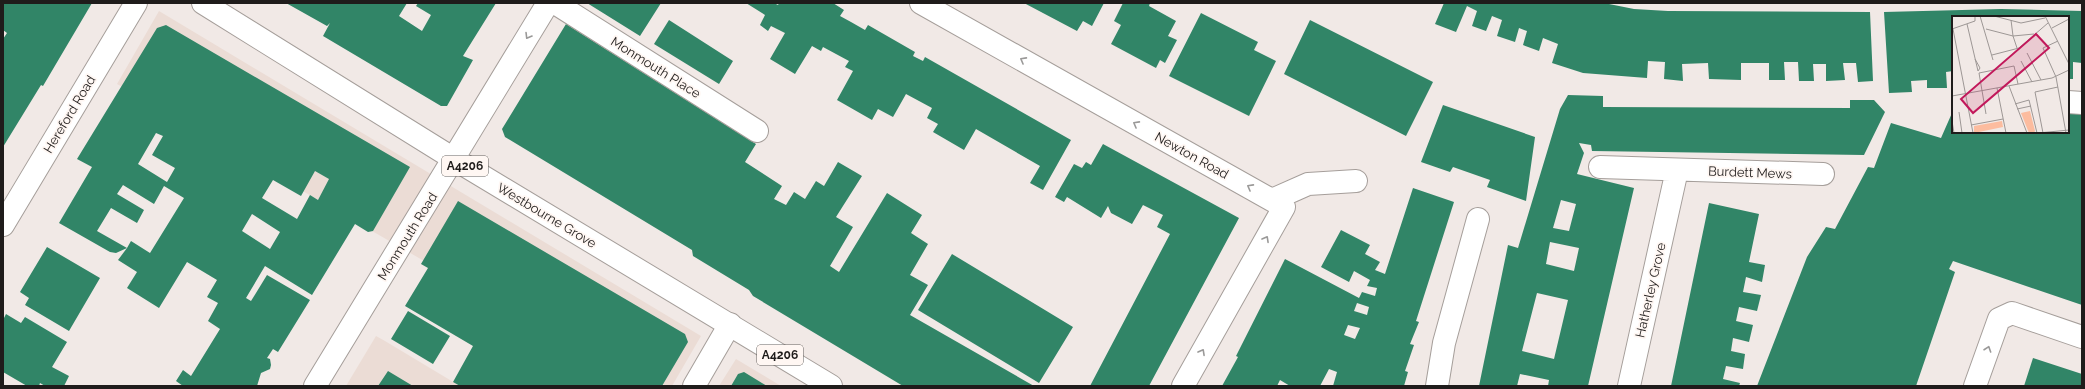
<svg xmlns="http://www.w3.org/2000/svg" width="2085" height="389" viewBox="0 0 2085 389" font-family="Raleway,sans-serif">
  <rect width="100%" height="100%" fill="#f1e9e6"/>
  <path fill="#ebdcd5" d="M159 11 701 336 672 386H641L117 84Z
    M376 336 385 341 460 386H346Z
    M736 359 781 386H719Z"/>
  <path fill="#318567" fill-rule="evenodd" d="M3 3H92L43 86 41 85 3 147V39L7 33 3 30Z
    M286 3H407L399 16 422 31 431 15 416 6 418 3H496L463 56 473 60 447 106H441L323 36 330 23 327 26Z
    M587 3H661L640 36Z
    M746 3H774L778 5 779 3H833L844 10 840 16 851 22 865 30 868 25 915 52 913 56 923 61 925 57 1071 140 1043 190 1030 183 1040 166 976 129 964 150 933 132 938 124 927 118 932 108 906 94 893 117 878 109 872 120 837 100 853 71 845 67 849 61 823 47 821 51 812 46 795 74 770 59 785 33 771 26 768 31 760 25 765 15Z
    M1024 3H1104L1092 26 1083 21 1077 31Z
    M1123 3H1150L1149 6 1176 21 1168 36 1177 40 1165 63 1160 60 1156 68 1111 44 1121 25 1114 21Z
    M1444 3H1604L1634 9 1668 11 1870 12 1873 81 1858 82 1856 63H1843L1845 80 1826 81V64H1813L1814 81H1799L1798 62H1784L1785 80H1769V63H1741V80L1709 79 1708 63 1682 64 1683 81 1664 79 1665 62 1648 61 1647 78 1583 73 1552 63 1558 44 1543 38 1539 51 1523 45 1527 31 1519 28 1515 42 1497 36 1502 20 1492 16 1486 31 1472 26 1477 11 1467 6 1456 32 1435 24Z
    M2001 9 2082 11V63L2073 62V79H2068V17H1953V71L1946 72 1947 88H1927V80L1911 81 1912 92 1889 93 1884 12Z
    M1201 13 1258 42 1254 50 1276 61 1249 116 1169 76Z
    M669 20 733 61 719 84 654 44Z
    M1310 20 1433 82 1406 136 1284 74Z
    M566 24 756 144 745 162 782 186 774 199 786 205 794 192 805 199 816 181 824 186 838 162 862 176 836 217 853 227 830 266 839 272 887 193 922 215 911 233 928 244 910 275 928 285 910 315 1034 386H903L753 296 749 290 693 256 692 250 505 137 502 129Z
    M166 25 410 167 373 231 368 232 355 224 312 295 265 266 246 298 251 301 267 275 310 300 278 352 273 349 267 358 270 359 271 365 270 369 261 373 257 386H183L176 381 183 370 191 376 220 329 208 321 218 303 207 297 217 280 187 262 159 308 127 288 137 272 118 260 127 248 131 241 150 253 184 198 164 186 154 204 123 185 117 194 144 210 137 223 111 208 97 231 127 248 116 253 110 252 59 223 92 167 77 159 157 28ZM156 133 163 136 152 155 175 168 167 182 138 164ZM315 171 329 179 318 200 310 195 297 219 262 198 273 180 301 196ZM252 214 280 232 270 249 242 231Z
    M1568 95 1603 96V107L1850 108V100H1874L1885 112 1864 155 1592 151 1591 145 1579 143 1584 153 1577 174 1634 188 1588 386H1548L1549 380 1520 374 1517 386H1479L1508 245 1518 248 1560 109ZM1561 200 1576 204 1569 231 1553 228ZM1550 242 1579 248 1574 271 1546 264ZM1537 293 1568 300 1554 359 1522 351Z
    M1443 105 1535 137 1526 201 1487 187 1490 180 1453 167 1450 172 1421 162Z
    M2068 112H2082V305L1953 261 1949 269 1955 272 1916 386H1757L1807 257 1826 227 1835 229 1868 167 1874 168 1891 123 1941 138 1952 113 1953 132H2068Z
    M1103 144 1239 218 1149 386H1090L1170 234 1157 227 1163 215 1143 205 1132 224 1111 213 1108 206 1101 218 1067 197 1064 202 1055 197 1074 164 1082 168 1086 162 1091 165Z
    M1413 188 1454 202 1416 321 1419 322 1410 344 1414 345 1405 371 1408 372 1404 386H1333L1337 372 1329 369 1320 386H1290L1280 380 1277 386H1222L1238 357 1236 356 1285 259 1359 298 1362 292 1375 296 1377 288 1367 286 1370 280 1354 271 1349 282 1321 267 1341 230 1370 245 1365 254 1380 262 1375 270 1385 274ZM1357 303 1369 307 1367 315 1354 311ZM1348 325 1360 328 1355 339 1344 335Z
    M458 201 685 334 688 342 662 386H460L453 382 473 346 405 306 428 268 421 264Z
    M1709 203 1759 214 1749 262 1765 265 1762 282 1746 277 1743 292 1761 295 1757 311 1739 307 1736 321 1753 325 1749 342 1733 338 1731 351 1745 354 1743 369 1726 366 1723 379 1740 383 1739 386H1671Z
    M47 247 100 278 69 331 25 305 29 298 20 292Z
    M952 254 1073 327 1039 383 918 310Z
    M408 311 450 336 433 364 391 339Z
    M6 314 21 323 25 317 67 342 52 367 69 376 64 386H45L40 383 39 386H27L3 372V320Z
    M2033 358 2082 374V386H2024Z
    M388 371 413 386H378Z
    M744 372 767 386H731L738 374Z"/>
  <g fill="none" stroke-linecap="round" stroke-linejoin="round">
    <defs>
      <path id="minor" d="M555 3 757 131
        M921 3 1284 207 1183 386
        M2068 102 2082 103
        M1600 167 1823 174
        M1272 200 1308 184 1356 181
        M3 225 136 3
        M315 386 548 3
        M694 386 730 324
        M1437 386 1444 343 1478 219
        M1629 386 1677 170
        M1975 386 1999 319 2012 313 2082 337"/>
      <path id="major" d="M203 3 454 159 831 386"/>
    </defs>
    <use href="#minor" stroke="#a59e9a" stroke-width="24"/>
    <use href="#major" stroke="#a59e9a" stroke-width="24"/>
    <use href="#minor" stroke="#fff" stroke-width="22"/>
    <use href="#major" stroke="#fff" stroke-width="22"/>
  </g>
  <defs><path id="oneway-chevron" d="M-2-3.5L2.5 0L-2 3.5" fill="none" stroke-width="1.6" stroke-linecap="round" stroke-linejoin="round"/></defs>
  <g stroke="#9a9998">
    <use href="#oneway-chevron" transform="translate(528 36) rotate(121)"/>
    <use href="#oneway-chevron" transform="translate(1023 60) rotate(-151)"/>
    <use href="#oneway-chevron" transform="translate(1136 124) rotate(-151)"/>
    <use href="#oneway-chevron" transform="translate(1250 187) rotate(-151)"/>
    <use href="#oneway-chevron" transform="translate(1266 239) rotate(-61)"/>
    <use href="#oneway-chevron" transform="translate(1988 349) rotate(-71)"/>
    <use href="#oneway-chevron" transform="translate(1202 352) rotate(-61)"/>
  </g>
  <g text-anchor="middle" stroke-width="3.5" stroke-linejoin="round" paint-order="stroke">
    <g fill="#fff7f3" stroke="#625e5c" stroke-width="1">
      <rect x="442" y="156" width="46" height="20" rx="3"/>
      <rect x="757" y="345" width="46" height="20" rx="3"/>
    </g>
    <g font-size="12" font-weight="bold" fill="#1f1c1b">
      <text x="465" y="170">A4206</text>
      <text x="780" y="359">A4206</text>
    </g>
    <g font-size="13" fill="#1f1c1b" stroke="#fff7f3">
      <text transform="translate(656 67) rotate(32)" y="5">Monmouth Place</text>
      <text transform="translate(69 114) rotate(-59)" y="5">Hereford Road</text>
      <text transform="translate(1192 155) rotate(29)" y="5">Newton Road</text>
      <text transform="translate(1750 172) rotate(2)" y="5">Burdett Mews</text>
      <text transform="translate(547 215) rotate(31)" y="5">Westbourne Grove</text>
      <text transform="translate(407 236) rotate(-58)" y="5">Monmouth Road</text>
      <text transform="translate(1650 290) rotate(-77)" y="5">Hatherley Grove</text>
    </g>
  </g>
  <g transform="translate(1952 16)">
    <rect width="117" height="117" fill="#f1e9e6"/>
    <path d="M78 95 83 115 82 117H77L69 97ZM50 105 51 111 22 117V110Z" fill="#fcbc9f"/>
    <path fill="none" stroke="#9d9795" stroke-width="1" d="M28 0 41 44M42 0 69 7 93 2M93 0 117 48M15 8 26 55 28 52 23 43M100 12 117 3M0 13 23 5V0M1 13 21 117M34 13 61 20 59 4M65 32 61 20 82 18M75 37 89 64M40 39 67 32 96 7M69 45 80 66M104 61 91 32 106 25M104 61 114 117M57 70 75 117M45 72 54 117M0 80 100 62 117 54M63 88 77 84 85 117M65 93 79 90M7 96 10 117M34 98 27 57 62 50 66 68M0 105 2 117M19 109 51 103M86 117 117 114M91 117 83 76 106 71"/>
    <path fill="#c2185b" fill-opacity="0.15" stroke="#c2185b" stroke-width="2" d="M84 18 97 32 21 97 9 83Z"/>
    <rect width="117" height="117" fill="none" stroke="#1f1c1b" stroke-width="2"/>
  </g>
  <rect width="2085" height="389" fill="none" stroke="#1f1c1b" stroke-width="8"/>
</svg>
